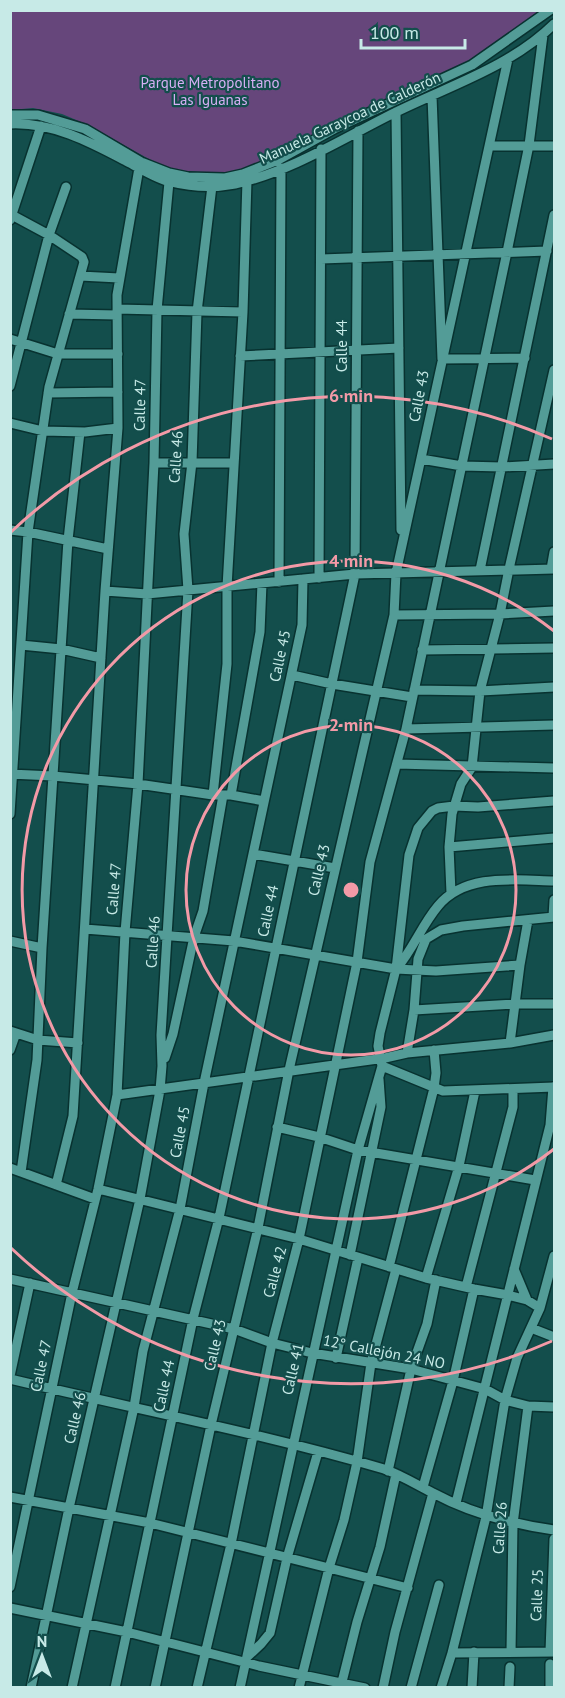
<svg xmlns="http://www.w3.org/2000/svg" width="565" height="1698" viewBox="0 0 565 1698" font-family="'PT Sans',sans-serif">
  <rect width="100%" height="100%" fill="#134e4c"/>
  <path fill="#66467b" d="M11 11H539L491 51 427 83 339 122 273 158 233 172 189 175 156 163 88 125 62 114 33 108 11 110Z"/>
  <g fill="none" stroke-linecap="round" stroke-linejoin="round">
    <defs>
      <path id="minor" d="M432 96 442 359 525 358
        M396 112 401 530
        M10 115H38L85 129 141 162 169 173 188 177 225 178 243 174 278 160 334 129 472 65 550 10
        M10 124C53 122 90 142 126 161 140 168 156 179 171 182 191 187 214 188 235 184 290 172 342 139 392 114 448 86 509 68 554 24
        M489 146H554
        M10 214 49 235 82 257 84 262 49 387 28 532 10 814
        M10 220 41 126
        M321 259 547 251
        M80 276 119 278
        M117 309 243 312
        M69 314 117 315
        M10 339 58 354H118
        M240 356 399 348
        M10 386 49 235 66 187
        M48 393 118 392
        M10 423 43 431 85 432 118 428
        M421 459 462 466 502 467 554 464
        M154 463H233
        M10 530 28 532 108 549
        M551 569 554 552
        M480 570 554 215
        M319 578 321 149
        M279 582 281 168
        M105 591 147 594 355 574 554 569
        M394 615 500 614 554 611
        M21 645 61 649 101 658
        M422 650 554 648
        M292 675 332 684 412 697
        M414 690 480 691 554 687
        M406 729 554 725
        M397 764 554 768
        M10 774 53 776 138 784 213 795H231L264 801
        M213 795 227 664V587L243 312 247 180
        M231 795 260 632 262 583
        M449 847 554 838
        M253 854 335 868
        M451 893 449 847 452 814 461 784 472 767 480 691 500 614 509 569 554 370
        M553 917 554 900
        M85 929 234 941 396 969 436 971 520 965
        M10 941 42 948
        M397 968C413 949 422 925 438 906 465 873 515 880 554 881
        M414 1010 515 1004H554
        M10 1031 38 1040 78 1043
        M510 1043 520 965 528 920
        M10 1050 16 1033
        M407 1053 414 1010 418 959 426 939 441 930 463 926 554 917
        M165 1058 173 1034 194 937 203 911 223 795
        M382 1066 443 1091 554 1087
        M117 1095 385 1058 407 1053 510 1043 554 1035
        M277 1127 319 1137 358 1150 535 1180
        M10 1168 95 1199
        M21 1172 37 1060 42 948 68 540 80 432
        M56 1185 73 1116 105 591 118 428 117 295 139 168
        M98 1189 299 1239 426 1278 474 1289 508 1295 527 1300 540 1308 517 1358 505 1400 486 1517 452 1653 441 1688
        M350 1255 381 1107 379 1079
        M389 1267 434 1088 436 1073 434 1050
        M514 1269 527 1300
        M426 1278 459 1166 475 1091
        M10 1279 234 1329 272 1343 312 1353 411 1369 485 1389 505 1400 528 1406 554 1407
        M466 1287 513 1107V1089
        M540 1308 554 1256
        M531 1328 554 1337
        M336 1358 358 1258
        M10 1376 30 1283
        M10 1379C135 1409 261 1433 384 1469 401 1475 417 1485 433 1493 472 1514 511 1524 554 1530
        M388 1471 411 1369 427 1324 436 1280
        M423 1487 453 1381 474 1289
        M10 1497 150 1523 408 1588
        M456 1503 550 1125 553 1087
        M10 1587 72 1293 98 1189 117 1095 125 932 138 784 154 463 157 310 169 182
        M10 1608 127 1632 259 1666 365 1688
        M511 1652 513 1524 528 1406
        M550 1652 554 1539
        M452 1653 554 1652
        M247 1657 261 1644 270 1633 287 1558 318 1452
        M341 1686 357 1622 380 1547 396 1474
        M31 1688 69 1508 140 1199 160 1090 162 1066 161 1035 188 590 184 534 192 462 197 312 212 186
        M72 1688 134 1407 143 1351 180 1209 204 1083 302 625 303 579
        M115 1688 193 1319 219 1218 355 574 358 131
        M155 1688 211 1425 258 1228 289 1070 394 615 396 573 508 59
        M197 1688 231 1544 272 1343 299 1239 357 962 370 862 406 729 507 252 529 145 543 35
        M240 1688 358 1150 382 1066 378 1046 380 1033 396 969 409 855 418 828 432 811 438 808 454 806 478 807 554 801
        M299 1688 329 1568 344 1520 357 1462 371 1363 396 1269
        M383 1688 395 1632 433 1493
        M411 1688 439 1585
        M472 1688 474 1652
        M509 1688 510 1667
        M550 1688V1664"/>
    </defs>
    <use href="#minor" stroke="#083230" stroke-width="12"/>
    <use href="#minor" stroke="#539c97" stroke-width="9"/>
  </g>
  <g fill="none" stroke="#f39aa7" stroke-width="3">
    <circle cx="351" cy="890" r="165"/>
    <path d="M554 1149A329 329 0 1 1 554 631"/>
    <path d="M552 1341A494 494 0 0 1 11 1248M11 532A494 494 0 0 1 552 439"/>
  </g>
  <g text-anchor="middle" stroke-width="4.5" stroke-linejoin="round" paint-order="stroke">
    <g font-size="15" fill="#d7aff4" stroke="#134e4c">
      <text x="210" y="88">Parque Metropolitano<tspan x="210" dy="17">Las Iguanas</tspan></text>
    </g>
    <g font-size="15" fill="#c7eae7" stroke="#134e4c">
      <text transform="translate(350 118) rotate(-25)" y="5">Manuela Garaycoa de Calderón</text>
      <text transform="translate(342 346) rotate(-90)" y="5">Calle 44</text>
      <text transform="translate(419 396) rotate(-79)" y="5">Calle 43</text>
      <text transform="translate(140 405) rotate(-89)" y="5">Calle 47</text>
      <text transform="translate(176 457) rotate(-86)" y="5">Calle 46</text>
      <text transform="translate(280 656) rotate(-78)" y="5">Calle 45</text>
      <text transform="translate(319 870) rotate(-77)" y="5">Calle 43</text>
      <text transform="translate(114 889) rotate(-85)" y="5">Calle 47</text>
      <text transform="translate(268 911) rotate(-78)" y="5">Calle 44</text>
      <text transform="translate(153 942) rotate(-86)" y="5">Calle 46</text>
      <text transform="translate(180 1132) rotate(-79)" y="5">Calle 45</text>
      <text transform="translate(275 1272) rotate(-75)" y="5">Calle 42</text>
      <text transform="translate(215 1345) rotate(-77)" y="5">Calle 43</text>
      <text transform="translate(384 1352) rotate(11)" y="5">12° Callejón 24 NO</text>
      <text transform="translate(41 1366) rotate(-78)" y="5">Calle 47</text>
      <text transform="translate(293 1369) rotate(-77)" y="5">Calle 41</text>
      <text transform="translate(164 1386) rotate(-78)" y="5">Calle 44</text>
      <text transform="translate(75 1418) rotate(-77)" y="5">Calle 46</text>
      <text transform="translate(500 1528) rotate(-86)" y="5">Calle 26</text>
      <text transform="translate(537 1595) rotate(-88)" y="5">Calle 25</text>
    </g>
  </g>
  <circle cx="351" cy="890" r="9" fill="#f39aa7" stroke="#134e4c" stroke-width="3"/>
  <g font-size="18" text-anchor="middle" font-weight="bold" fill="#f39aa7" stroke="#134e4c" stroke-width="4.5" stroke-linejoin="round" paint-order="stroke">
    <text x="351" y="402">6 min</text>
    <text x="351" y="567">4 min</text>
    <text x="351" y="731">2 min</text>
  </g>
  <rect width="565" height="1698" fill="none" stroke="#c7eae7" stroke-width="24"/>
  <g transform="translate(42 1656)" stroke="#134e4c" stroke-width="4.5" paint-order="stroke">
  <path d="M0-4.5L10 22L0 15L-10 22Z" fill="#c7eae7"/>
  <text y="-9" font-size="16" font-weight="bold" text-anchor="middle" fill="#c7eae7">N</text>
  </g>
  <path d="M361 39v9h104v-9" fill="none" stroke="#c7eae7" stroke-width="3"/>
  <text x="370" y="39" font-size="18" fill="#c7eae7" stroke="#134e4c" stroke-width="4.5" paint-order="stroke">100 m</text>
</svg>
